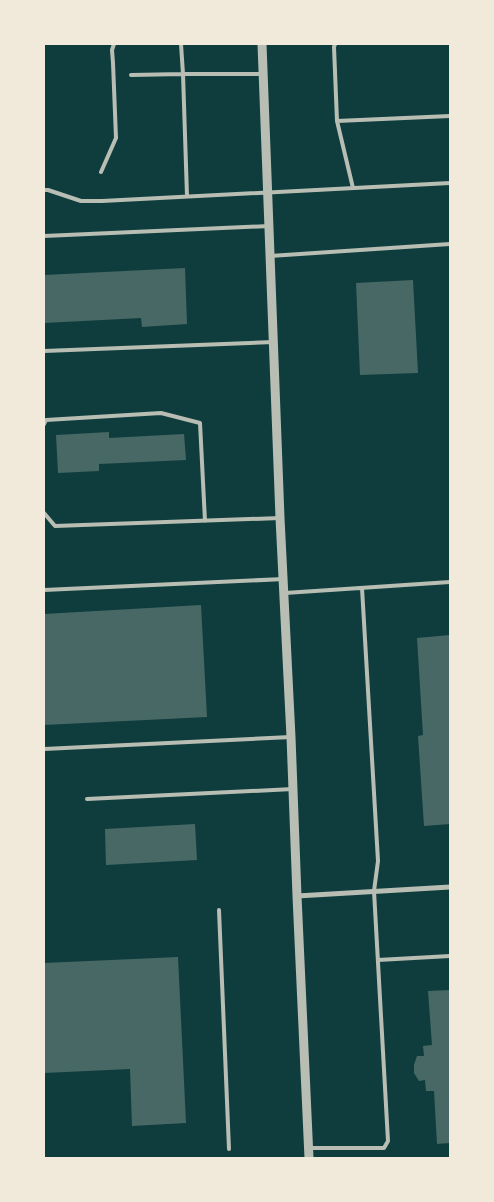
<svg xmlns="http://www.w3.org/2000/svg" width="494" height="1202" viewBox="0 0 494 1202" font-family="Helvetica,sans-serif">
  <rect width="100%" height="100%" fill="#0f3d3e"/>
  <path fill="#486865" d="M185 268 187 324 142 327 141 318 44 323V275Z
    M413 280 418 373 360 375 356 283Z
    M109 432V438L184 434 186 460 99 464V471L58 473 56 435Z
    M201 605 207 717 44 725V614Z
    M450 635V824L424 826 418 736 423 735 417 638Z
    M195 824 197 860 106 865 105 829Z
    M178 957 186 1123 132 1126 130 1069 44 1073V963Z
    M450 990V1143L437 1144 434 1091H426L425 1080 419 1081 414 1073V1065L417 1056H424L423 1046 432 1045 428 991Z"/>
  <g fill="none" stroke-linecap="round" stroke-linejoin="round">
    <path stroke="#b8beb3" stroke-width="4" d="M335 44 334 47 337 121 353 188
      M131 75 183 74 181 44
      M337 121 450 116
      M101 172 116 138 113 63 112 50 114 44
      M44 190H48L81 201H102L450 183
      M187 196 183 74H263
      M44 236 269 226
      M270 256 450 244
      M44 351 274 342
      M44 424 46 420 161 413 200 423 205 521
      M44 513 55 526 280 518
      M44 590 284 579
      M285 593 450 582
      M44 749 291 737
      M87 799 293 789
      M219 910 229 1149
      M378 960 450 956
      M309 1148H384L388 1141 374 891 378 861 362 588"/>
    <path stroke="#b8beb3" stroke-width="5" d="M297 896 450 887"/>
    <path stroke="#b8beb3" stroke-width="9" d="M262 44 280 518 291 737 297 896 309 1158"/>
  </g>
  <rect width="494" height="1202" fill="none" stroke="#f1e9da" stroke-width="90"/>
</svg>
